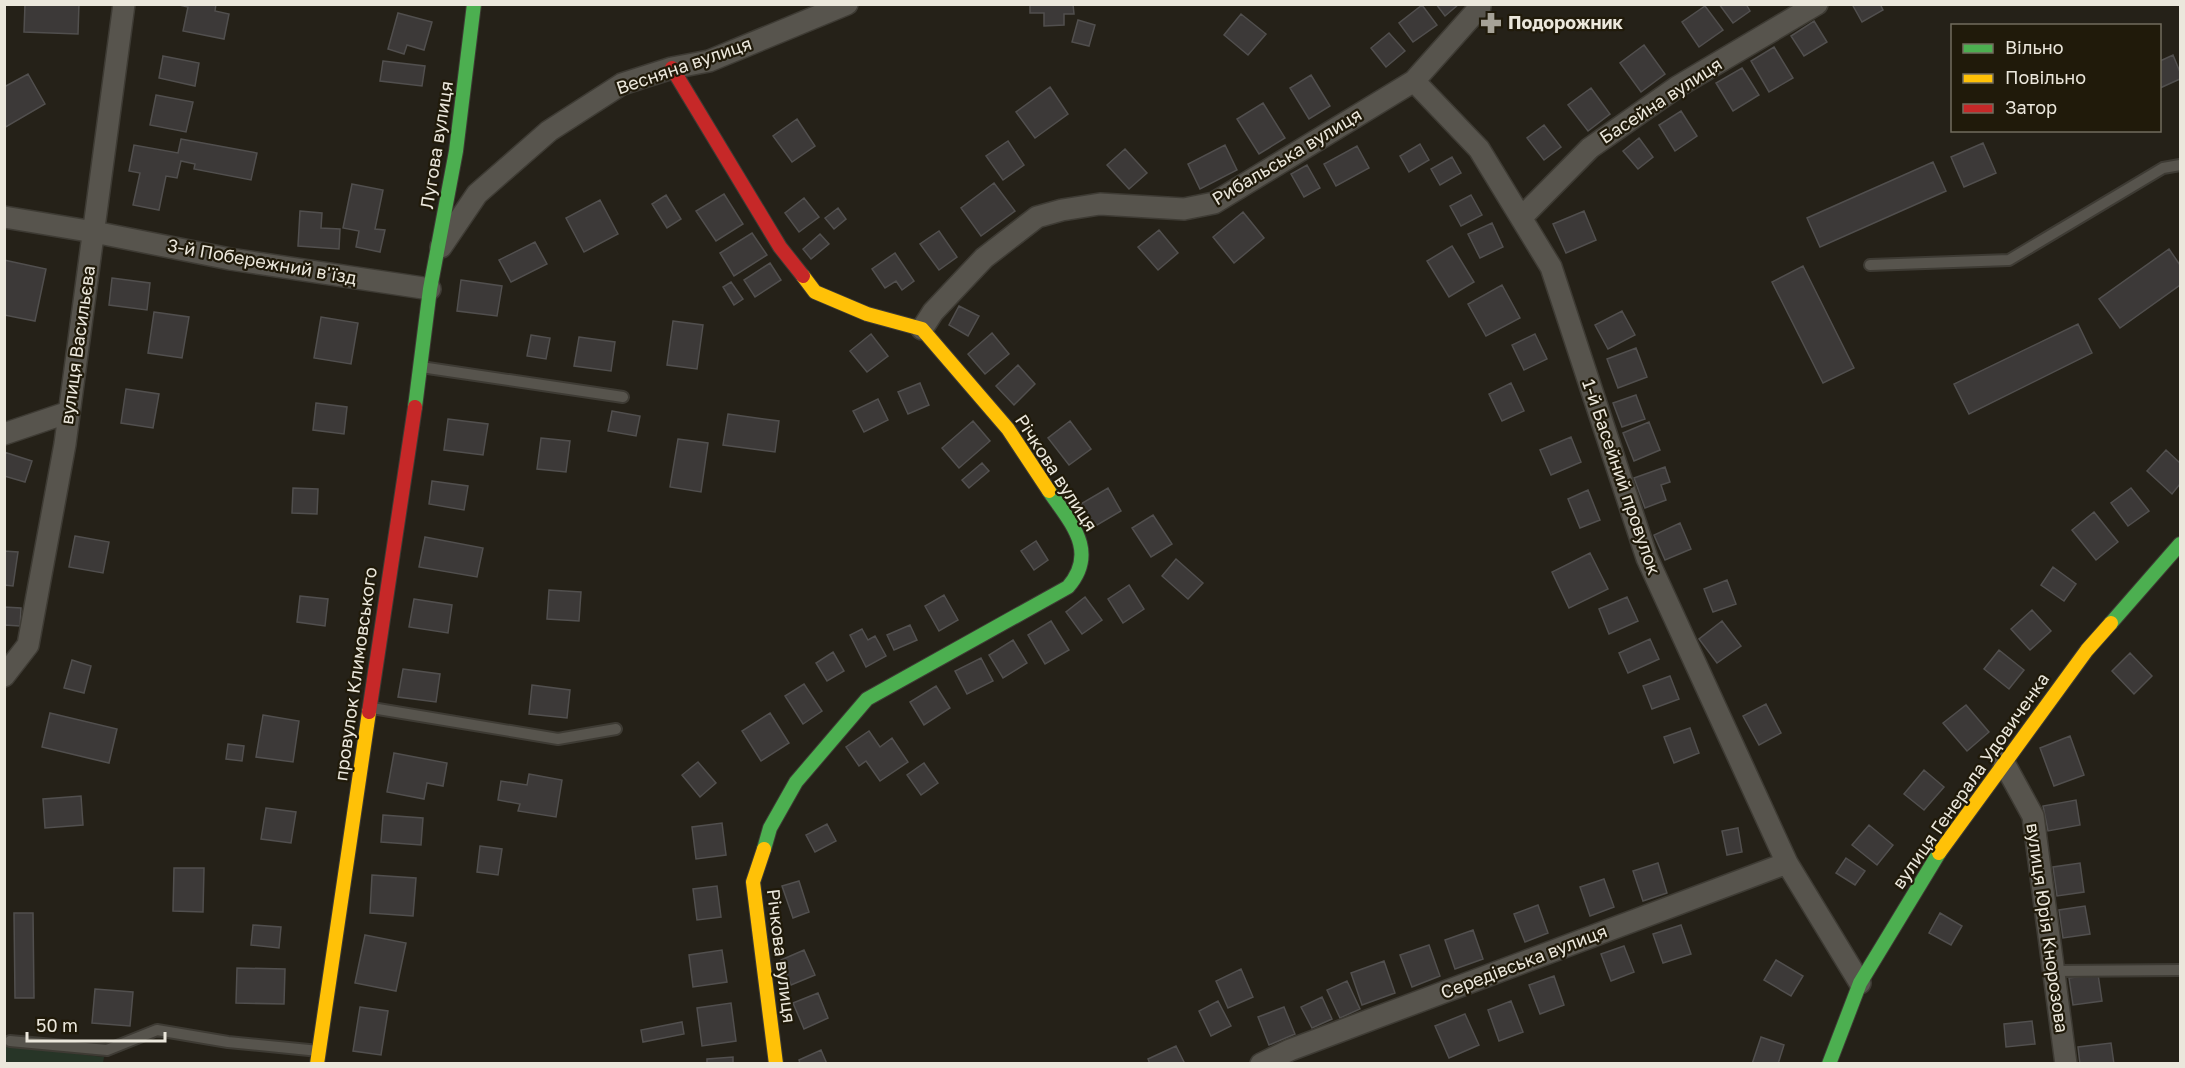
<svg xmlns="http://www.w3.org/2000/svg" width="2185" height="1068" viewBox="0 0 2185 1068" font-family="'Golos Text',sans-serif">
  <rect width="100%" height="100%" fill="#252118"/>
  <path fill="#273527" d="M5 1046 104 1057 103 1063 5 1064Z"/>
  <path fill="#3c3938" stroke="#514f4e" stroke-width="1.5" d="M25 4H79L78 34 24 32Z
    M175 4H216L215 11 229 14 224 39 183 31 188 7Z
    M1030 4H1073L1074 14H1064V25L1044 26V13H1030Z
    M1436 4H1459L1445 16Z
    M1719 4H1746L1750 11 1733 23Z
    M1852 4H1880L1883 10 1862 22Z
    M1422 5 1437 25 1413 42 1399 23Z
    M1705 6 1723 30 1699 47 1682 22Z
    M398 13 432 22 424 50 407 45 404 54 388 49Z
    M1241 14 1266 34 1248 55 1224 35Z
    M1078 20 1095 25 1089 46 1072 42Z
    M1814 21 1827 42 1804 56 1791 36Z
    M1389 33 1405 51 1386 67 1371 48Z
    M1644 45 1665 74 1641 92 1620 63Z
    M1774 47 1793 78 1769 92 1751 61Z
    M2173 55 2180 72V79L2160 88V61Z
    M163 56 199 63 195 86 159 78Z
    M383 61 425 66 422 86 380 81Z
    M1742 68 1759 95 1733 111 1716 83Z
    M28 74 45 104 4 128V87Z
    M1311 75 1330 106 1309 119 1290 88Z
    M1050 87 1068 114 1035 138 1016 112Z
    M1591 88 1610 114 1588 131 1568 105Z
    M156 95 193 102 186 132 150 125Z
    M1263 103 1285 138 1259 154 1237 119Z
    M1681 111 1697 136 1675 151 1659 125Z
    M797 119 815 146 792 162 773 136Z
    M1544 125 1561 147 1544 160 1527 138Z
    M1639 138 1653 157 1638 169 1623 151Z
    M181 139 257 153 251 180 194 169 195 164 181 161 177 178 166 176 159 210 133 205 140 173 129 171 134 145 178 153Z
    M1008 141 1024 165 1003 180 986 156Z
    M1983 143 1996 173 1964 187 1951 157Z
    M1420 144 1429 160 1409 172 1400 156Z
    M1225 145 1237 170 1200 189 1188 164Z
    M1357 146 1369 168 1336 186 1324 164Z
    M1125 149 1147 173 1129 189 1107 165Z
    M1452 157 1461 173 1440 185 1431 169Z
    M1933 162 1946 191 1820 247 1807 218Z
    M1307 165 1320 188 1304 197 1291 174Z
    M994 183 1015 211 981 236 961 208Z
    M352 184 383 190 375 229 385 230 380 252 356 247 359 231 343 228Z
    M724 194 743 224 716 241 696 211Z
    M666 195 681 219 667 228 652 204Z
    M1471 195 1482 215 1461 226 1450 206Z
    M804 198 819 217 799 232 785 213Z
    M600 200 618 234 584 252 566 218Z
    M838 208 846 219 834 229 825 218Z
    M300 211 322 213 321 228 340 229 339 249 298 246Z
    M1584 211 1596 240 1566 253 1553 224Z
    M1243 212 1264 238 1234 263 1213 237Z
    M1492 223 1503 247 1480 258 1468 234Z
    M1159 230 1178 253 1158 270 1138 247Z
    M939 231 957 257 939 270 920 244Z
    M752 233 767 255 734 276 720 253Z
    M820 234 829 244 811 259 803 249Z
    M535 242 547 264 511 282 499 260Z
    M1452 246 1474 282 1449 297 1427 261Z
    M2169 249 2180 265V285L2120 328 2099 299Z
    M895 253 914 281 902 290 896 281 885 288 872 269Z
    M4 260 46 269 35 321 4 315Z
    M770 263 781 280 755 297 744 280Z
    M1803 266 1854 368 1823 383 1772 282Z
    M112 278 150 283 147 310 109 305Z
    M461 280 502 286 497 316 457 311Z
    M731 282 743 299 734 305 723 287Z
    M1502 285 1520 318 1486 336 1468 304Z
    M959 306 979 316 968 336 949 325Z
    M1622 311 1635 335 1608 349 1595 325Z
    M154 312 189 317 182 358 148 353Z
    M321 317 358 323 351 364 314 358Z
    M673 321 703 325 697 369 667 365Z
    M2078 324 2092 353 1969 414 1954 384Z
    M992 333 1009 354 985 374 968 354Z
    M871 334 888 356 867 372 850 351Z
    M1535 334 1547 359 1524 370 1512 345Z
    M531 335 550 338 546 359 527 356Z
    M579 337 615 342 611 371 574 366Z
    M1636 348 1647 377 1618 388 1607 359Z
    M1018 365 1035 384 1014 405 996 386Z
    M920 383 929 405 908 414 898 392Z
    M1511 383 1524 411 1502 421 1489 394Z
    M126 389 159 394 153 428 121 423Z
    M1636 395 1645 419 1622 427 1613 403Z
    M878 399 888 420 864 432 853 411Z
    M316 403 347 407 344 434 313 430Z
    M612 411 640 416 636 436 608 431Z
    M728 414 779 421 775 452 723 445Z
    M448 419 488 424 483 455 444 450Z
    M973 421 990 441 959 468 942 448Z
    M1070 421 1091 449 1069 465 1048 438Z
    M1649 422 1660 450 1634 461 1623 433Z
    M1571 437 1581 462 1551 475 1540 450Z
    M541 438 570 441 566 472 537 469Z
    M678 439 708 443 701 492 670 487Z
    M2166 450 2180 463V484L2172 494 2147 471Z
    M4 452 32 461 25 482 4 476Z
    M982 463 989 471 969 488 962 480Z
    M1665 467 1670 482 1661 485 1666 500 1645 508 1634 478Z
    M432 481 468 486 464 510 429 504Z
    M293 488 318 489 317 514 292 513Z
    M1108 488 1121 511 1092 528 1079 505Z
    M2131 488 2149 511 2128 526 2111 503Z
    M1588 490 1600 520 1580 528 1568 499Z
    M2094 512 2118 542 2096 560 2072 530Z
    M1153 515 1172 544 1151 557 1132 528Z
    M1680 523 1691 549 1665 560 1654 535Z
    M75 536 109 542 103 573 69 567Z
    M425 537 483 548 477 577 419 567Z
    M1036 541 1048 560 1034 570 1021 551Z
    M4 551 18 552 13 586 4 585Z
    M1590 553 1608 589 1569 608 1552 572Z
    M1176 559 1203 583 1188 599 1162 576Z
    M2053 567 2076 584 2064 601 2041 585Z
    M1727 580 1736 604 1713 612 1704 589Z
    M1129 585 1144 609 1123 623 1108 599Z
    M549 590 581 592 579 621 547 619Z
    M944 595 958 620 939 631 925 606Z
    M300 596 328 599 325 626 297 622Z
    M1085 597 1102 620 1082 634 1066 612Z
    M1627 597 1638 621 1609 634 1599 609Z
    M414 599 452 605 448 633 409 627Z
    M4 607 21 608 20 626 4 625Z
    M2032 610 2051 631 2030 650 2011 629Z
    M1051 621 1069 650 1045 664 1028 635Z
    M1722 621 1741 646 1717 663 1699 639Z
    M910 625 917 640 894 650 887 635Z
    M862 629 868 640 875 636 886 656 866 667 850 635Z
    M1650 639 1659 659 1628 673 1619 653Z
    M1013 640 1027 663 1003 678 989 655Z
    M1999 650 2024 670 2009 689 1984 669Z
    M833 652 844 671 827 681 816 663Z
    M2130 653 2152 676 2134 694 2112 671Z
    M981 658 993 681 967 694 955 671Z
    M72 660 91 666 84 693 64 688Z
    M403 669 440 674 436 702 398 697Z
    M1670 676 1679 699 1652 709 1643 686Z
    M804 684 822 711 803 724 785 696Z
    M532 685 570 690 567 718 529 714Z
    M936 686 950 708 924 725 910 702Z
    M1766 704 1781 733 1759 745 1743 716Z
    M1966 705 1989 732 1967 751 1943 723Z
    M50 713 117 729 109 763 42 747Z
    M770 713 789 743 761 761 742 731Z
    M263 715 299 721 293 762 256 757Z
    M1690 728 1699 753 1674 763 1664 737Z
    M869 731 880 747 892 738 908 762 880 781 866 761 859 766 846 747Z
    M2070 736 2084 775 2054 786 2040 748Z
    M228 744 244 746 242 761 226 759Z
    M394 753 447 763 443 786 427 783 424 799 387 792Z
    M698 762 716 783 700 797 682 775Z
    M924 763 938 783 921 795 907 775Z
    M1924 770 1944 787 1924 810 1904 794Z
    M529 774 562 780 556 817 518 811 520 804 498 800 501 781 527 785Z
    M81 796 83 825 45 828 43 799Z
    M2076 800 2080 825 2048 831 2043 806Z
    M266 808 296 812 291 843 261 839Z
    M383 815 423 818 421 845 381 842Z
    M722 823 726 855 696 859 692 827Z
    M827 824 836 841 815 852 806 835Z
    M1869 825 1893 845 1877 865 1852 845Z
    M1738 828 1742 852 1727 855 1722 831Z
    M480 846 502 849 498 875 477 872Z
    M1846 858 1865 871 1855 885 1836 873Z
    M1658 863 1667 893 1643 901 1633 871Z
    M2080 863 2084 892 2057 896 2053 867Z
    M174 868H204L203 912 173 911Z
    M372 875 416 878 413 916 370 913Z
    M1604 879 1614 907 1590 916 1580 887Z
    M799 881 809 912 793 918 782 886Z
    M717 886 721 917 697 920 693 889Z
    M1538 905 1548 933 1525 942 1514 914Z
    M2085 906 2090 934 2063 938 2059 910Z
    M14 913H33L34 998H15Z
    M1940 913 1962 926 1951 945 1929 933Z
    M253 925 281 927 279 948 251 945Z
    M1681 925 1691 954 1663 963 1653 934Z
    M1473 930 1483 959 1455 969 1445 940Z
    M365 935 406 943 396 991 355 983Z
    M1429 945 1440 976 1412 987 1400 955Z
    M1624 946 1634 972 1611 981 1601 954Z
    M722 950 727 982 693 987 689 955Z
    M804 950 815 975 791 985 781 960Z
    M1776 960 1803 976 1791 996 1764 980Z
    M1384 961 1395 993 1362 1005 1351 973Z
    M237 968 285 969 284 1004 236 1003Z
    M1241 969 1253 997 1228 1008 1216 981Z
    M2098 974 2102 1001 2073 1005 2069 978Z
    M1554 976 1564 1005 1540 1014 1529 985Z
    M1347 981 1360 1009 1340 1018 1327 990Z
    M95 989 133 992 130 1026 92 1023Z
    M818 993 828 1018 804 1029 793 1003Z
    M1322 997 1332 1019 1312 1028 1301 1007Z
    M1218 1001 1231 1026 1211 1036 1199 1011Z
    M1511 1001 1523 1032 1499 1041 1488 1010Z
    M731 1003 736 1041 702 1046 697 1008Z
    M360 1007 388 1011 381 1055 353 1051Z
    M1284 1007 1295 1034 1269 1045 1258 1017Z
    M1465 1014 1479 1045 1449 1058 1435 1026Z
    M2032 1021 2035 1044 2006 1047 2004 1024Z
    M682 1022 684 1034 643 1042 641 1030Z
    M1761 1037 1784 1045 1778 1064H1752Z
    M2111 1043 2114 1064H2080L2078 1047Z
    M1176 1046 1185 1064H1150L1148 1059Z
    M821 1050 827 1064H800L799 1060Z
    M733 1057V1064H707V1059Z"/>
  <g fill="none" stroke-linecap="round" stroke-linejoin="round">
    <defs>
      <path id="lane" d="M1870 265 2009 260 2163 168 2180 165
        M421 367 623 397
        M372 708 558 739 616 729
        M2055 971 2180 970
        M10 1041 107 1050 157 1030 228 1042 319 1051"/>
      <path id="street" d="M1414 81 1479 149 1551 267 1647 558 1787 863 1860 983
        M4 217 94 232 230 259 430 289
        M1522 217 1590 148 1677 87 1817 4
        M441 247 477 194 549 131 622 84 672 68 709 61 847 4
        M922 329 933 312 984 258 1037 217 1062 210 1100 204 1184 209 1214 203 1414 81 1480 7
        M4 434 69 412
        M4 676 28 645 65 444 124 4
        M2004 763 2033 816 2066 1064
        M1261 1064 1290 1050 1787 863"/>
      <path id="fast" d="M415 407 430 289 456 151 474 4
        M2111 623 2180 544
        M764 849 770 828 796 782 867 699 1068 587C1099 551 1070 522 1049 491
        M1829 1064 1860 983 1939 853"/>
      <path id="slow" d="M803 276 815 292 867 314 922 329 1008 429 1049 491
        M764 849 753 882 776 1064
        M1939 853 2087 650 2111 623
        M317 1064 369 712"/>
      <path id="jam" d="M672 68 780 247 803 276
        M369 712 415 407"/>
    </defs>
    <use href="#lane" stroke="#3e3b34" stroke-width="14"/>
    <use href="#street" stroke="#3e3b34" stroke-width="24"/>
    <use href="#fast" stroke="#3e3b34" stroke-width="16"/>
    <use href="#slow" stroke="#3e3b34" stroke-width="16"/>
    <use href="#jam" stroke="#3e3b34" stroke-width="16"/>
    <use href="#lane" stroke="#57544d" stroke-width="10"/>
    <use href="#street" stroke="#57544d" stroke-width="21"/>
    <use href="#fast" stroke="#4caf50" stroke-width="14"/>
    <use href="#slow" stroke="#ffc107" stroke-width="14"/>
    <use href="#jam" stroke="#c62828" stroke-width="14"/>
  </g>
  <defs>
    <symbol id="pharmacy-bare" viewBox="-9 -9 18 18"><path d="M-2-6h4v4h4v4h-4v4h-4v-4h-4v-4h4Z" fill="#a6a297" stroke="#201a0a" stroke-width="2.5" paint-order="stroke"/></symbol>
  </defs>
  <g fill-rule="evenodd">
    <use href="#pharmacy-bare" x="1476" y="8" width="30" height="30"/>
  </g>
  <g text-anchor="middle" stroke-width="4.5" stroke-linejoin="round" paint-order="stroke">
    <g font-size="18" font-weight="bold" fill="#ebe7dc" stroke="#201a0a" text-anchor="start">
      <text x="1508" y="29">Подорожник</text>
    </g>
    <g font-size="18" fill="#ebe7dc" stroke="#201a0a">
      <text transform="translate(684 66) rotate(-19)" y="6">Весняна вулиця</text>
      <text transform="translate(1661 101) rotate(-33)" y="6">Басейна вулиця</text>
      <text transform="translate(437 145) rotate(-81)" y="6">Лугова вулиця</text>
      <text transform="translate(1287 157) rotate(-31)" y="6">Рибальська вулиця</text>
      <text transform="translate(262 262) rotate(10)" y="6">3-й Побережний в'їзд</text>
      <text transform="translate(78 345) rotate(-82)" y="6">вулиця Васильєва</text>
      <text transform="translate(1056 473) rotate(57)" y="6">Річкова вулиця</text>
      <text transform="translate(1621 477) rotate(71)" y="6">1-й Басейний провулок</text>
      <text transform="translate(356 674) rotate(-82)" y="6">провулок Климовського</text>
      <text transform="translate(1971 781) rotate(-55)" y="6">вулиця Генерала Удовиченка</text>
      <text transform="translate(2047 928) rotate(82)" y="6">вулиця Юрія Кнорозова</text>
      <text transform="translate(781 956) rotate(83)" y="6">Річкова вулиця</text>
      <text transform="translate(1524 962) rotate(-21)" y="6">Середівська вулиця</text>
    </g>
  </g>
  <rect width="2185" height="1068" fill="none" stroke="#ebe7dc" stroke-width="12"/>
  <rect x="1951" y="24" width="210" height="108" fill="#201a0a" stroke="#716c5e" stroke-width="1.5"/>
  <rect x="1963" y="44" width="30" height="9" fill="#4caf50" stroke="#716c5e" stroke-width="1.5"/>
  <text x="2005" y="54" font-size="18" fill="#ebe7dc">Вільно</text>
  <rect x="1963" y="74" width="30" height="9" fill="#ffc107" stroke="#716c5e" stroke-width="1.5"/>
  <text x="2005" y="84" font-size="18" fill="#ebe7dc">Повільно</text>
  <rect x="1963" y="104" width="30" height="9" fill="#c62828" stroke="#716c5e" stroke-width="1.5"/>
  <text x="2005" y="114" font-size="18" fill="#ebe7dc">Затор</text>
  <path d="M27 1032v9h138v-9" fill="none" stroke="#ebe7dc" stroke-width="3"/>
  <text x="36" y="1032" font-size="18" fill="#ebe7dc" stroke="#201a0a" stroke-width="4.5" paint-order="stroke">50 m</text>
</svg>
